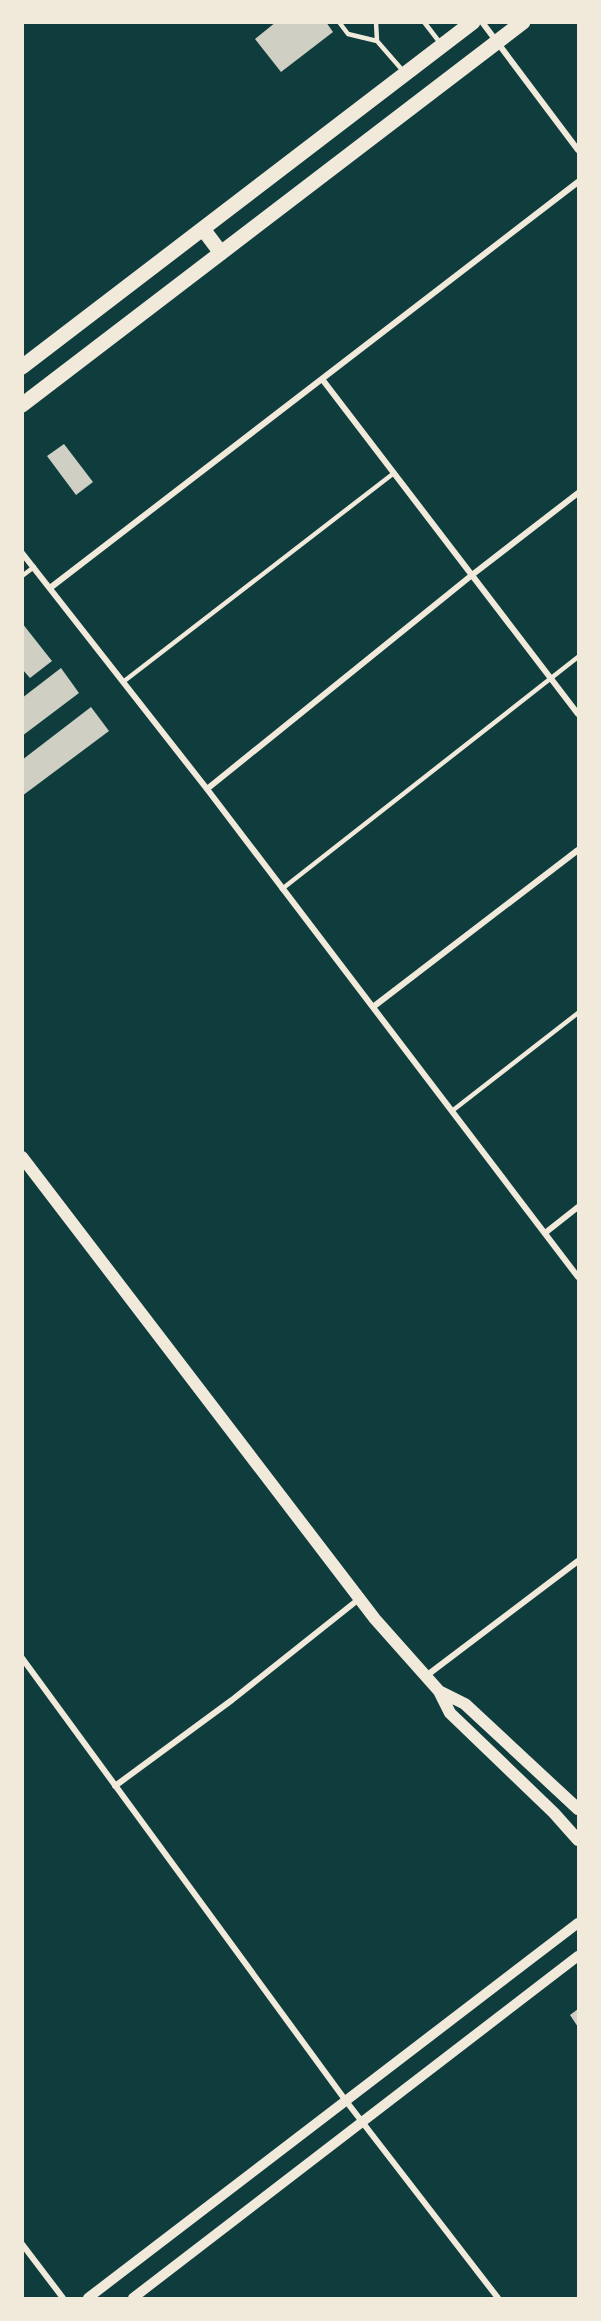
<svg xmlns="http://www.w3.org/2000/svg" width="601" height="2321" viewBox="0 0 601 2321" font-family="'Noto Sans',sans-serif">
  <rect width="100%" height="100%" fill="#0f3d3e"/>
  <path fill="#cfcfc3" d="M276 22H326L333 32 281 72 255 39Z
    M64 444 93 482 76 495 47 456Z
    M22 623 52 661 30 678 22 669Z
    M61 668 79 693 22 736V698Z
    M91 707 109 731 22 796V760Z
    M578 2009V2027L570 2015Z"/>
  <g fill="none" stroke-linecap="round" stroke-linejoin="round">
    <path stroke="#f1e9da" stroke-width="4.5" d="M339 22 348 34 377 41
      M376 22 377 41 404 72
      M424 22 441 44
      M22 576 34 567
      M123 682 394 473
      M282 889 578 657
      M452 1111 578 1013"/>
    <path stroke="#f1e9da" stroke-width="6" d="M482 22 578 150
      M322 379 578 714
      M22 553 207 789 578 1277
      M50 588 578 182
      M207 789 472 575 578 493
      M373 1007 578 850
      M545 1233 578 1207
      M22 1658 346 2101 498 2298
      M426 1676 578 1561
      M115 1786 232 1700 359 1599
      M22 2244 63 2298"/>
    <path stroke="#f1e9da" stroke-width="10" d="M88 2298 578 1923
      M133 2298 578 1956"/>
    <path stroke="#f1e9da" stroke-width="12" d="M22 1157 375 1619 439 1691 450 1713 554 1813 578 1840
      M439 1691 465 1704 578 1809"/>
    <path stroke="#f1e9da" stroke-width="15" d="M203 229 221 253
      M22 367 473 22
      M22 405 523 22"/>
  </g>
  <rect width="601" height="2321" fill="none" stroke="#f1e9da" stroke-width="48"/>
</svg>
